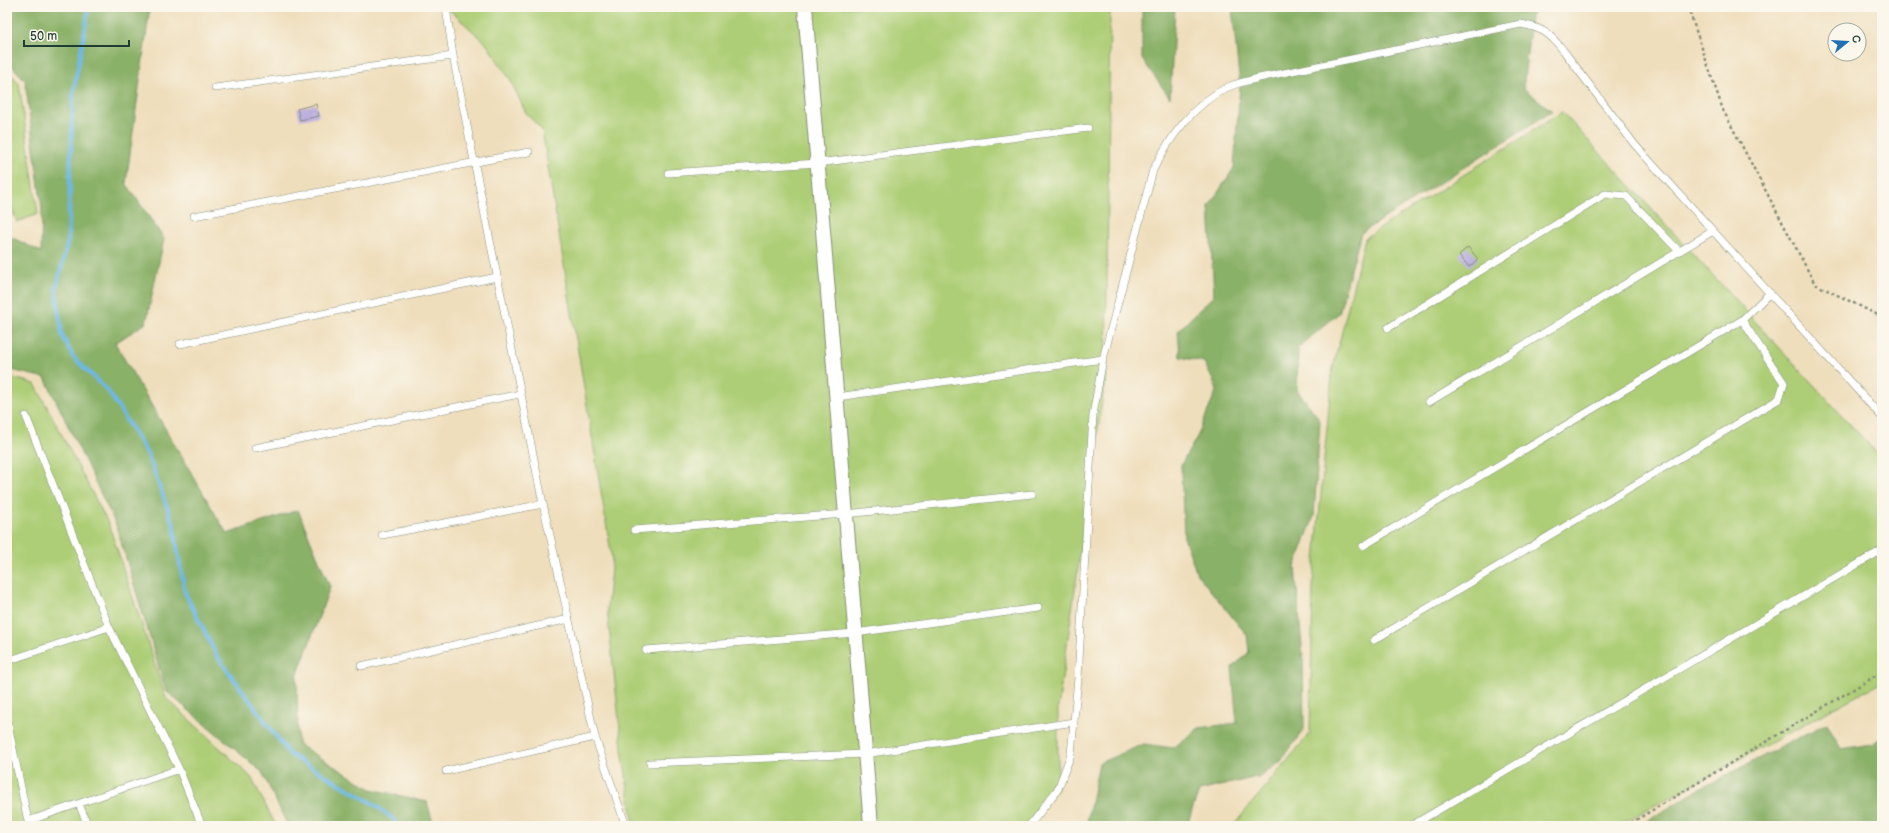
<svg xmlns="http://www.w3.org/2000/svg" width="1889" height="833" viewBox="0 0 1889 833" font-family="'Balsamiq Sans',sans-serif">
  <rect width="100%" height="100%" fill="#fbf7ec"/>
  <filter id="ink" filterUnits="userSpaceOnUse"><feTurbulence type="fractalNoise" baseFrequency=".025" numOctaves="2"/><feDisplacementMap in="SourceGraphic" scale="8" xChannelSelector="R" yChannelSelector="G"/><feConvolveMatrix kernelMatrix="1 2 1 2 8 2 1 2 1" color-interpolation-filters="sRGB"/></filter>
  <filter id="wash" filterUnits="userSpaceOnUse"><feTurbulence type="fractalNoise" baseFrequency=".012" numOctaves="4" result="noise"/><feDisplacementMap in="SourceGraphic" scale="16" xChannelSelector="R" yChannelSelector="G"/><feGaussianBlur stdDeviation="0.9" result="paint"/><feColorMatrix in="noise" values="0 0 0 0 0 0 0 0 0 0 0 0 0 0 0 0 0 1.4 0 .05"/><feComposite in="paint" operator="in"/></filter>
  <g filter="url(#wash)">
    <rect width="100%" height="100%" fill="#efdebc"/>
    <path fill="#adce76" stroke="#668655" d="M446 7H1110L1106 374 1058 707V789L1028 826H634L623 757 607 608 612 559 542 130 526 113 510 79 485 42Z
      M7 70 19 83 38 214 17 222 7 196Z
      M1562 112 1882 459V682L1617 826H1233L1310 733 1313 583 1332 372 1365 238Z
      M7 376 35 384 109 525 166 698 251 777 276 826H7Z"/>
    <path fill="#8ab167" stroke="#54774e" d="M7 7H150L126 183 164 239 146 323 115 343 227 534 298 510 330 587 297 676 298 744 371 789 427 802 434 826H288L262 772 166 691 116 525 45 378 7 369V235L41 252 42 209 25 80 7 61Z
      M1142 7H1175L1170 98 1142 59Z
      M1232 7H1534L1531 19 1523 88 1552 111 1361 233 1339 313 1298 348 1297 390 1320 420 1314 516 1295 567 1303 658 1304 729 1281 761 1261 776 1199 791 1189 819 1195 826H1081L1087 822 1099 763 1144 744 1173 748 1199 728 1237 723 1232 668 1249 652 1247 635 1197 574 1184 537 1181 465 1198 435 1217 389 1204 362 1180 357 1178 331 1214 295 1209 206 1234 168 1240 86Z
      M1827 723 1841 749 1872 744 1882 737V826H1639L1698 790Z"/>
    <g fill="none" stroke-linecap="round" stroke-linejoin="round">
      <path stroke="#6db8e6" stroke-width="4" d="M89 7 73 93 68 241 56 289 62 335 73 357 108 391 147 453 173 523 185 593 217 656 289 754 374 804 393 819 397 826"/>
    </g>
    <g id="blocks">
      <path fill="#bcb0df" d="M316 104 319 116 300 120 297 109Z
        M1468 247 1478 259 1469 267 1459 255Z"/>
    </g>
  </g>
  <g filter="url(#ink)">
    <use href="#blocks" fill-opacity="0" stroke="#878e78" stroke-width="1"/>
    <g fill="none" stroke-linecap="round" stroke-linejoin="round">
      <defs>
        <path id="lane" d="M446 7 453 56 543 504 595 737 626 826
          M215 88 453 56
          M668 173 818 163 1088 128
          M194 216 529 152
          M1388 328 1605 194 1626 196 1679 251
          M180 344 497 277
          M837 397 1103 359
          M1429 402 1713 231
          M26 416 109 627
          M255 448 520 394
          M634 530 846 514 1032 494
          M382 535 543 504
          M1363 546 1742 320 1770 293
          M1374 640 1779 399 1784 383 1742 320
          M646 650 855 633 1038 608
          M7 661 109 627 179 769 202 826
          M361 666 569 619
          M7 720 29 826
          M650 763 865 754 1074 722
          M446 771 595 737
          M79 804 88 826
          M28 821 179 769
          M1029 826 1058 789 1071 754 1078 678 1093 415 1103 359 1153 170C1169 138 1194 104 1226 88 1236 83 1248 81 1259 78L1521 24C1543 28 1549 33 1563 50L1635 145 1882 417
          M1411 826 1882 550"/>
        <path id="street" d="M805 7 871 826"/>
      </defs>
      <use href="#lane" stroke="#878e78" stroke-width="8"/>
      <use href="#street" stroke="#878e78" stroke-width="16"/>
      <path stroke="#878e78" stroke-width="2.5" stroke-dasharray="3 3" stroke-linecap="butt" d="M1688 7 1723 110 1815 284 1882 317
        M1626 826 1882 672"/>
      <use href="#lane" stroke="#fff" stroke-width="7"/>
      <use href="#street" stroke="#fff" stroke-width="14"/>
    </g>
  </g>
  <rect width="1889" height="833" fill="none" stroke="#fbf7ec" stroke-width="24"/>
  <g transform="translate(1847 42) rotate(72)"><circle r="19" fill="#fbf7ec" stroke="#a3ada2"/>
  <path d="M0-3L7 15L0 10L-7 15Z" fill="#1f6fb2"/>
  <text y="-6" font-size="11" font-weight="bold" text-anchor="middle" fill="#1f3d34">С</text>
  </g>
  <path d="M24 40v6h105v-6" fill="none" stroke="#1f3d34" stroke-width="2"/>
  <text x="30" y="40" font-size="12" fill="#1f3d34" stroke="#fbf7ec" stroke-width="3" paint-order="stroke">50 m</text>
</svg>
